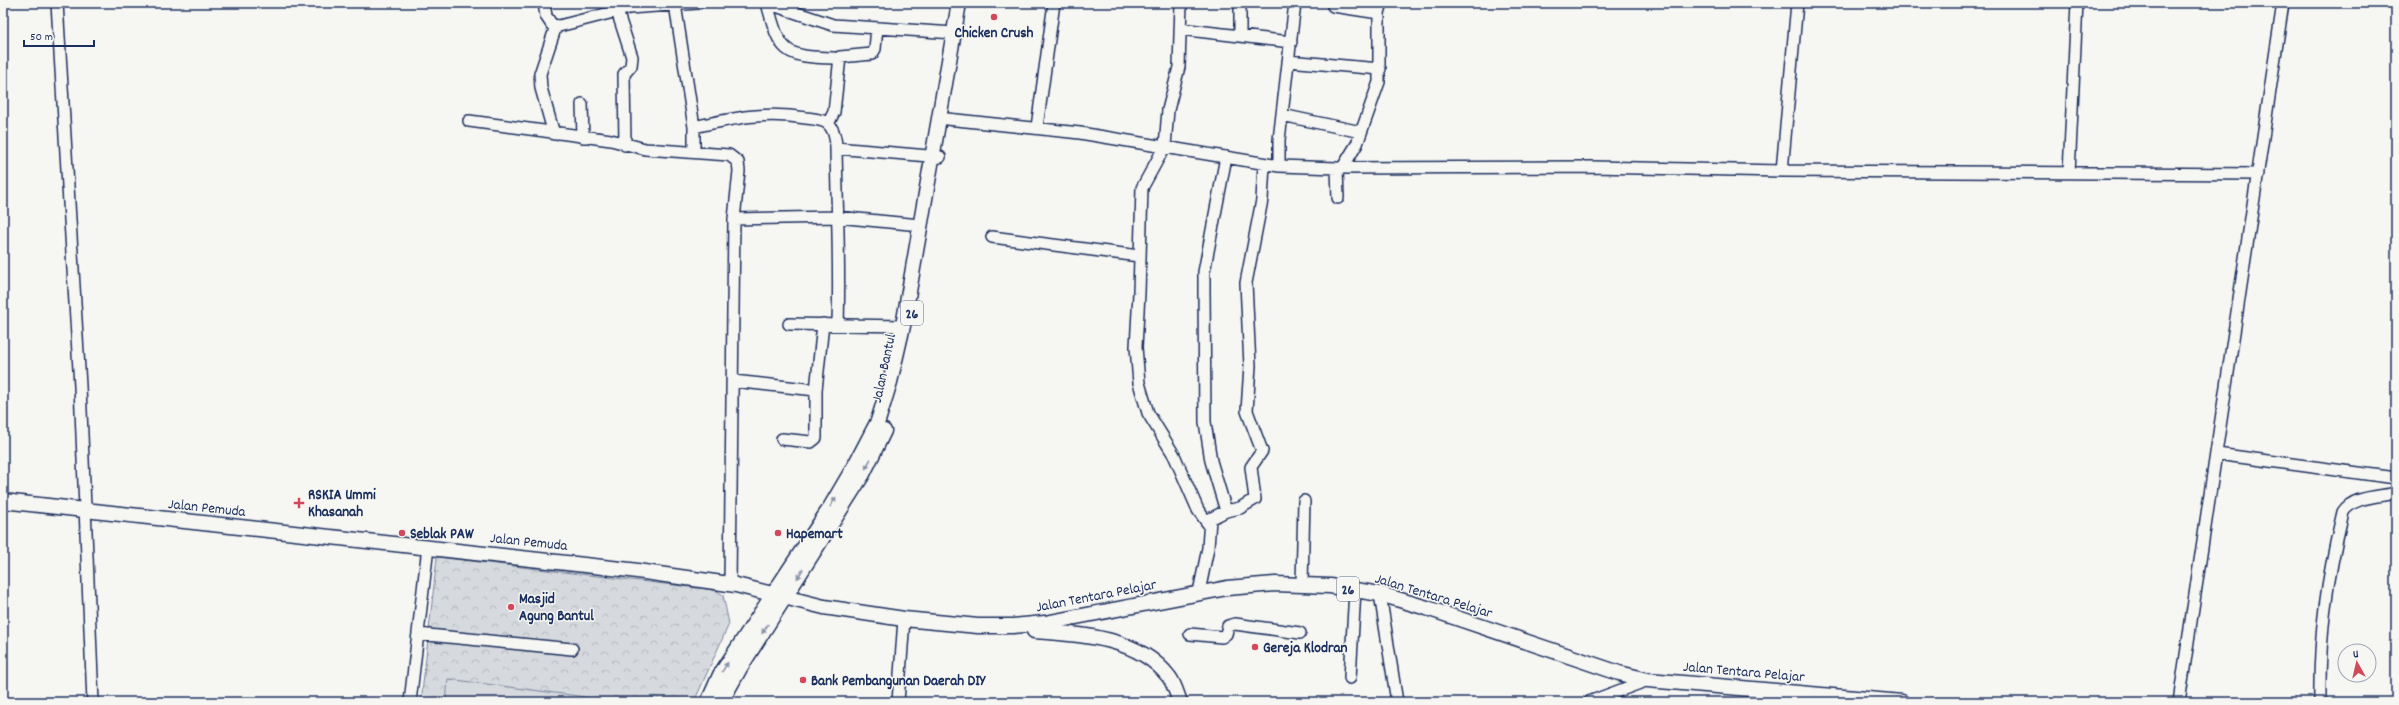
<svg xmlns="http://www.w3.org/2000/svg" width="2399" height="705" viewBox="0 0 2399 705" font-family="Dekko,sans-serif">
  <defs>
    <pattern id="park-crowns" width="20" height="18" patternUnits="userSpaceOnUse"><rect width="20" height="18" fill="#d6d9dd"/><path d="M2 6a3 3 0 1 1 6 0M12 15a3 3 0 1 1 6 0" fill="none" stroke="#b7bbc0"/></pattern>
  </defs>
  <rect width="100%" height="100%" fill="#f6f6f2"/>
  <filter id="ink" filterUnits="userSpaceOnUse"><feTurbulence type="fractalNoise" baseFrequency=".025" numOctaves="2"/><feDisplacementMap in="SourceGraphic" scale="8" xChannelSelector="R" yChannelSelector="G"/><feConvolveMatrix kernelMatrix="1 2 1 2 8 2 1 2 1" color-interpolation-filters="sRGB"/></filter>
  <g filter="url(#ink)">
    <path fill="url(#park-crowns)" stroke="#78849e" d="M437 557 715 590 723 595 729 624 694 702H421Z"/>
    <path fill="#d6d9dd" stroke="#78849e" d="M448 679 601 699V702H446Z"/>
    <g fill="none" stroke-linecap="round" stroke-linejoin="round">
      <defs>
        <path id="minor" d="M57 3 80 386 93 702
          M544 3 546 16 552 25 559 26 629 8 698 3
          M767 3 833 25 954 33
          M767 3C780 52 783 57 834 58
          M1181 3 1179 67 1168 110 1165 146 1142 188 1139 293 1136 347 1139 383 1148 413 1174 455 1198 510 1209 525
          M1240 3V36
          M675 4 694 127V152
          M1333 6 1379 13
          M617 11 632 57 631 66 624 74 625 145
          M1180 29 1291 42
          M1288 61 1380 69
          M582 104 583 137
          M1282 115 1361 132
          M947 119 1080 133 1279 166 1337 168 1592 167 1782 171 1797 3
          M469 121 611 140 645 149 729 155 738 162 739 171 734 219 730 584
          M828 124 834 112 840 57 872 54 875 49 877 28
          M694 127C734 118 765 111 806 118 813 119 821 119 827 123 834 128 836 140 836 148 837 207 840 265 838 323
          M1037 127 1054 3
          M554 134 541 88 540 74 556 26
          M836 148 940 157
          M1279 166V140L1295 3
          M1343 167 1357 144 1379 82V13L1382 3
          M1337 168 1338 198
          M1782 171 2258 174
          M2069 173 2077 3
          M734 219 837 217 920 225
          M992 237 1139 256
          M789 324 903 326
          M733 381 816 390
          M782 439 811 442 816 438V390L823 324
          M2217 454 2396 478
          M1226 511 1240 508 1255 499 1251 467 1262 451 1247 411 1250 366 1246 283 1262 200 1264 164
          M1302 584 1304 501
          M1199 592 1208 548 1210 519 1226 511 1211 461 1205 422 1204 290V272L1226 157
          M1380 594 1397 702
          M418 634 572 649
          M1190 634 1222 637 1226 634 1228 626 1235 624 1300 633
          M1350 678 1355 590
          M410 702 428 547
          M898 702 904 619
          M1589 702 1648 680
          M2179 702 2283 3
          M2320 702C2319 633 2327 579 2343 512 2353 496 2379 497 2396 493"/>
        <path id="major" d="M3 501 630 570 736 585 824 607 904 619 978 626H1013L1045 623 1227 588 1275 584 1330 586 1380 594 1427 608 1619 673 1648 680 1902 702
          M1034 631C1080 634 1139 637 1169 677 1174 683 1177 694 1180 702
          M708 702 720 675 828 511 855 465 878 421 890 382 903 326 959 3
          M721 702 740 668 863 474 884 431"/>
      </defs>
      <use href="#minor" stroke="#1b2f5e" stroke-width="14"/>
      <use href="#major" stroke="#1b2f5e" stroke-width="17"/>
      <use href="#minor" stroke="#f6f6f2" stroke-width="11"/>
      <use href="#major" stroke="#f6f6f2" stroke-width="14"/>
    </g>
    <defs><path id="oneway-solid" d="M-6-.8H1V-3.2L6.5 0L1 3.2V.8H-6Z"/></defs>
    <g fill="#8892a8">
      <use href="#oneway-solid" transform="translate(868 464) rotate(118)"/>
      <use href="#oneway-solid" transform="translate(833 502) rotate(-59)"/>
      <use href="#oneway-solid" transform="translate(800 574) rotate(121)"/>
      <use href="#oneway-solid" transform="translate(765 629) rotate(124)"/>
      <use href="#oneway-solid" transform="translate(725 667) rotate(-58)"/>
    </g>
  </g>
  <g fill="#d1495b" stroke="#f6f6f2" stroke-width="1.5">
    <circle cx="994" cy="17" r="4"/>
    <path d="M297 497h4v4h4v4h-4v4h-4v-4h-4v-4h4z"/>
    <circle cx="402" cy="533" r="4"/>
    <circle cx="778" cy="533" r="4"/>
    <circle cx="511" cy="607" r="4"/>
    <circle cx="1255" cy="647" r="4"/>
    <circle cx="803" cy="680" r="4"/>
  </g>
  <g text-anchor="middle" stroke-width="3" stroke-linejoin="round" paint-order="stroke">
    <g fill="#f6f6f2" stroke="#5d6b8a" stroke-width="1">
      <rect x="901" y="301" width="22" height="24" rx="3"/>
      <rect x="1337" y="577" width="22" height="24" rx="3"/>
    </g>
    <g font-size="14" font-weight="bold" fill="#1b2f5e">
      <text x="912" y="318">26</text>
      <text x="1348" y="594">26</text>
    </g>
    <g font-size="15" font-weight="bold" fill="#1b2f5e" stroke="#f6f6f2" text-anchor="start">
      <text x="994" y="37" text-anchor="middle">Chicken Crush</text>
      <text x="308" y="499">RSKIA Ummi<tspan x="308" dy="17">Khasanah</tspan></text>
      <text x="410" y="538">Seblak PAW</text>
      <text x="786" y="538">Hapemart</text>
      <text x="519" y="603">Masjid<tspan x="519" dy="17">Agung Bantul</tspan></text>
      <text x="1263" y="652">Gereja Klodran</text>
      <text x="811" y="685">Bank Pembangunan Daerah DIY</text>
    </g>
    <g font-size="15" fill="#1b2f5e" stroke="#f6f6f2">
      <text transform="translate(883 368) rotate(-78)" y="5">Jalan Bantul</text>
      <text transform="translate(207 507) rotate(6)" y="5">Jalan Pemuda</text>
      <text transform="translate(529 541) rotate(6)" y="5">Jalan Pemuda</text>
      <text transform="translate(1096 595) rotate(-11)" y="5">Jalan Tentara Pelajar</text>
      <text transform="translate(1434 595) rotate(17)" y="5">Jalan Tentara Pelajar</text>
      <text transform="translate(1744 671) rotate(5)" y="5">Jalan Tentara Pelajar</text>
    </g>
  </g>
  <rect width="2399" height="705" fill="none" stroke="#f6f6f2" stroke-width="16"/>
  <rect x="8" y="8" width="2383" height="689" fill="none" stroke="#1b2f5e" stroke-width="1.5" filter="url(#ink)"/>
  <g transform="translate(2357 663) rotate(352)"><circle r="19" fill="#f6f6f2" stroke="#9ea6b7"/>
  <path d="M0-3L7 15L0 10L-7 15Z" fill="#d1495b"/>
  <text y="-6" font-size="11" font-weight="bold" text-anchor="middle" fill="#1b2f5e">U</text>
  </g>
  <path d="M24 40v6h70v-6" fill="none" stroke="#1b2f5e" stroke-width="2"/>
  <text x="30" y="40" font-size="12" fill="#1b2f5e" stroke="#f6f6f2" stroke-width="3" paint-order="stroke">50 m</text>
</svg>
